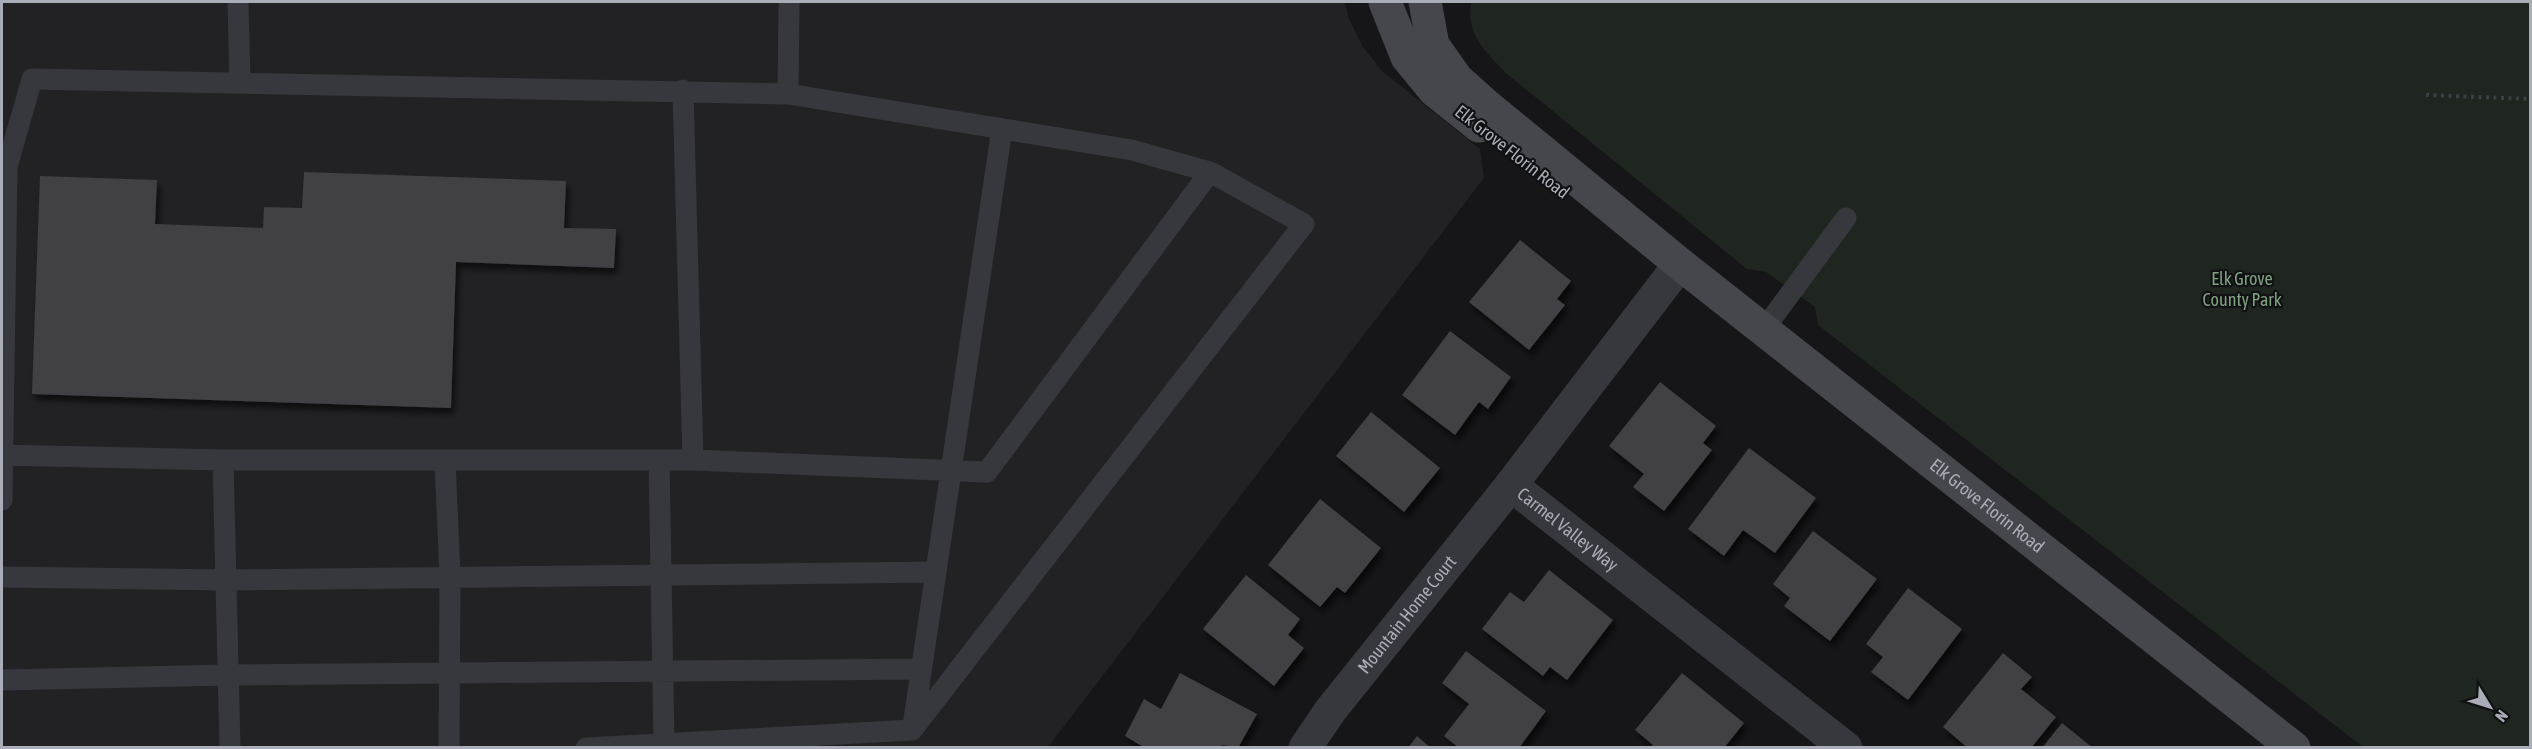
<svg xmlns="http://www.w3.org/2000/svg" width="2532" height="749" viewBox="0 0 2532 749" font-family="'Asap Condensed',sans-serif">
  <defs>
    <filter id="shadow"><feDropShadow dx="3.5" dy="6" stdDeviation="3" flood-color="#0009"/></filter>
  </defs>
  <rect width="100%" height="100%" fill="#161618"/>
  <path fill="#222225" d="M2 2H1345L1349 19 1363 47 1382 71 1480 149 1484 178 1048 747H2Z"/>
  <path fill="#1e261f" d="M1471 2H2530V747H2363L1818 325 1815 307 1766 272 1747 269 1507 74C1485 51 1466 36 1471 2Z"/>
  <path fill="#404145" filter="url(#shadow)" d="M304 172 566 181 564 228 616 229 614 268 456 262 451 408 32 394 40 176 157 180 155 224 263 228 264 207 302 208Z
    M1520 240 1571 281 1557 299 1565 305 1529 350 1469 302Z
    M1450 331 1511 377 1488 409 1479 402 1455 435 1402 395Z
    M1660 382 1716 426 1703 443 1712 450 1664 511 1633 487 1644 474 1609 446Z
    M1371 412 1440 468 1404 512 1336 456Z
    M1749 448 1816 498 1775 553 1743 530 1724 556 1688 529Z
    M1320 499 1381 548 1345 593 1337 587 1320 607 1268 565Z
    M1813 531 1877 579 1830 641 1784 606 1790 598 1773 584Z
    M1549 570 1613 620 1567 680 1550 667 1543 676 1482 629 1510 592 1524 602Z
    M1246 575 1300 619 1288 635 1304 648 1274 686 1203 629Z
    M1908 588 1962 629 1908 700 1871 672 1883 657 1866 644Z
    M1466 651 1546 711 1519 748H1459L1444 736 1469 704 1442 683Z
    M2003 653 2032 677 2021 689 2056 717 2031 748H1968L1943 727Z
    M1180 673 1257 714 1238 748 1222 745 1221 748H1145L1125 736 1144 699 1161 709Z
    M1682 673 1744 723 1724 748H1650L1653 745 1635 730Z
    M2062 723 2093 748H2042Z
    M1417 736 1431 748H1408Z"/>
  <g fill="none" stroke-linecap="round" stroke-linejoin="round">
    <path stroke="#3d3f44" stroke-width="4" stroke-dasharray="3 4.5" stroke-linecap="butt" d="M2426 95 2530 99"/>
    <path stroke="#37383d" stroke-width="21" d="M238 2 240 83
      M683 90 693 460
      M1764 329 1846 218
      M2 455 223 460H693L987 472 1210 172
      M223 460 230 748
      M445 460 450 576 449 748
      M659 460 664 743
      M2 500 7 167 32 79 788 94 789 2
      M2 577 226 580 935 572
      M2 680 228 675 921 669
      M913 726 1002 129
      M586 748 912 730 1304 224 1210 172 1132 150 788 94"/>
    <g stroke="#37383d" stroke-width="33">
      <path id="s1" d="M1511 485 1846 748"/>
      <path id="s2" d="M1305 748 1330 711 1511 485 1680 264"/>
    </g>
    <g stroke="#45474d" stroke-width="33">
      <path d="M1385 2 1407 57 1434 90 1479 126"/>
      <path id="s3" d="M1425 2 1433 45 1457 79 1486 105 1680 264 2294 748"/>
    </g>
  </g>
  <g text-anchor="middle" stroke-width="4.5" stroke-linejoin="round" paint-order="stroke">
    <g font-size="18" fill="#a8adb8" stroke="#111113">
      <text transform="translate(1512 152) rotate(38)" y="6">Elk Grove Florin Road</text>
      <text dy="6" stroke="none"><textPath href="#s3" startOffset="766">Elk Grove Florin Road</textPath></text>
      <text dy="6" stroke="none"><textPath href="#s1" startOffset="72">Carmel Valley Way</textPath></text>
      <text dy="6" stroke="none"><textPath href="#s2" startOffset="168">Mountain Home Court</textPath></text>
    </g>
    <g font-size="18" fill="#7fa381" stroke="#111113">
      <text x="2242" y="285">Elk Grove<tspan x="2242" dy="21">County Park</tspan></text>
    </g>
  </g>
  <rect width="2532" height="749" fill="none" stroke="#a8adb8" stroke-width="6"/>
  <g transform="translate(2490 707) rotate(128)" stroke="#111113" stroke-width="4.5" paint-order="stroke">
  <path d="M0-4.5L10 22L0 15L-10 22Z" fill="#a8adb8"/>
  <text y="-9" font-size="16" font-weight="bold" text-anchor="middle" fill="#a8adb8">N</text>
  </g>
</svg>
